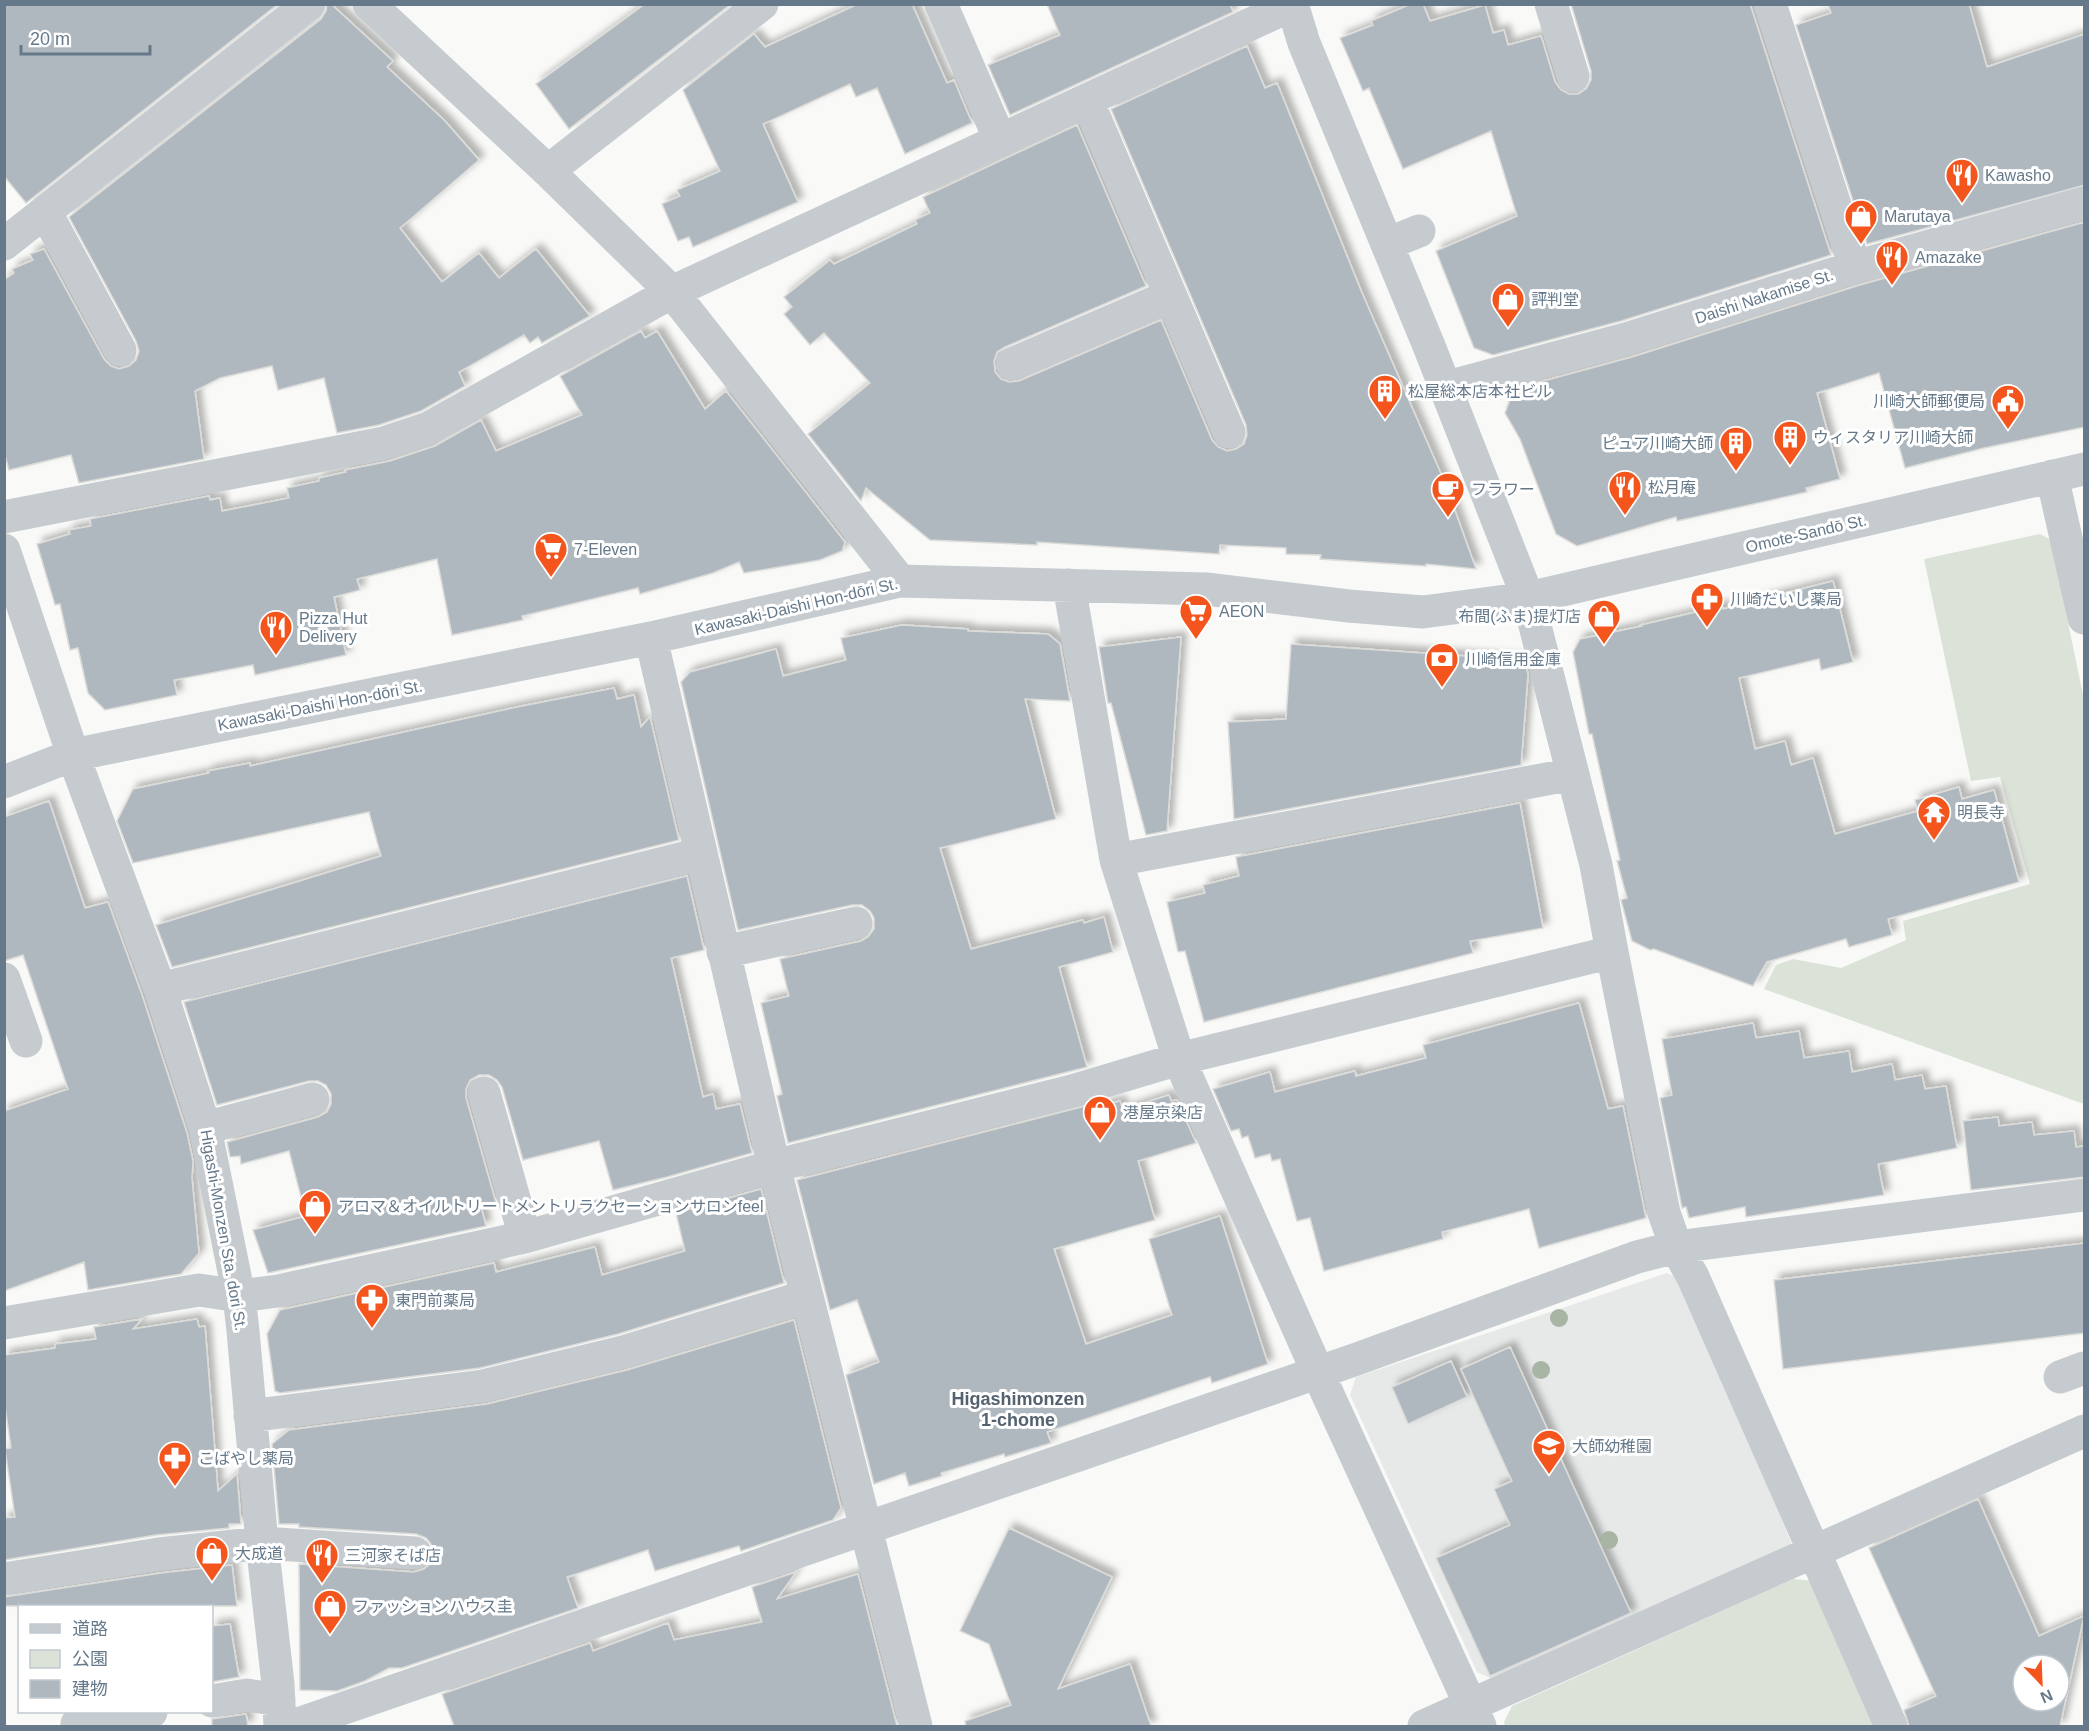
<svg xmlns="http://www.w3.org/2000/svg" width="2089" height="1731" viewBox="0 0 2089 1731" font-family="Arial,'Noto Sans JP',sans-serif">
  <defs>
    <filter id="shadow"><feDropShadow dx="5.5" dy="-5.5" stdDeviation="3" flood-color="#0004"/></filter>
  </defs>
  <rect width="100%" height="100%" fill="#f9f9f7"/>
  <path fill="#e7e8e8" d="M1667 1273 1683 1280 1793 1547 1497 1681 1477 1672 1350 1395 1356 1377Z"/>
  <path fill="#dbe2d7" d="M2040 534 2051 540 2084 700V1104L1764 989 1776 965 1793 959 1841 968 1906 940 1903 921 2030 884 2000 777 1971 781 1924 559Z
    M1793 1579 1814 1581 1878 1726H1505L1504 1722 1512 1706Z"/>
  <path fill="#afb8be" stroke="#dbdbd9" stroke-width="1.5" fill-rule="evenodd" filter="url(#shadow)" d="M4 4H278L26 203 4 176Z
    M327 4H331L393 61 387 67 445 121 479 160 400 228 442 282 479 253 499 278 536 249 590 316 542 343 538 337 530 343 524 335 459 372 465 386 421 411 379 425 337 433 324 378 278 390 272 366 220 378 195 391 204 459 79 483 71 455 9 470 4 452V280L14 273 12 269 33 260 30 254 44 249 104 359 111 366 119 369 129 366 136 360 139 351 136 341 69 217 321 19 326 11Z
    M645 4H731L569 129 536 84Z
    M858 4H912L947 83 954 80 972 123 905 154 877 88 856 97 850 84 763 124 798 202 693 247 689 237 678 241 662 204 680 196 677 190 720 171 683 90 754 34 765 47Z
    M1047 4H1230L1233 12 1010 115 988 65 1060 35Z
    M1411 4H1423L1430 21 1485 5 1493 33 1504 30 1508 45 1541 36 1555 82 1561 90 1569 94H1578L1586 89 1591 80V71L1571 4H1750L1831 255 1621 321 1493 355 1474 348 1436 251 1517 216 1491 131 1403 169 1369 88 1363 91 1340 38 1373 25 1371 21Z
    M1828 4H1969L1987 67 2085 34V185L1867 244 1796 25 1831 13Z
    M1247 46 1265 88 1277 83 1362 293 1445 483 1476 569 1426 564V566L1320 559 1321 555 1286 554V548L1220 545 1219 554 1037 542V545L930 540 866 488 861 501 808 434 870 383 824 333 810 345 784 314 792 307 784 297 830 260 834 264 917 224 915 220 930 213 923 197 1077 125 1146 286 1005 347 997 352 994 361 995 372 1001 379 1009 382 1019 381 1161 320 1212 440 1218 447 1227 451 1236 449 1244 444 1247 435 1246 425 1111 109Z
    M2085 222V427L1984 448 1905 468 1879 373 1817 393 1840 479 1806 488 1807 492 1677 521 1676 517 1577 546 1556 534 1520 439 1505 413 1514 389 1632 357 1860 285Z
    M641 331 645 338 657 331 705 409 726 391 845 542 842 551 820 560 744 573 739 562 713 573 640 594 638 588 522 616 523 620 452 635 437 559 357 579 360 590 334 597 346 655 255 675 253 665 174 680 177 695 105 710 88 693 78 648 70 650 60 604 55 605 37 544 70 534 69 530 91 526 90 519 209 496 210 500 220 498 222 511 289 498 287 488 319 481V478L346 472 345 470 390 461 435 446 481 420 496 451 582 415 560 376Z
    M1833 581 1853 662 1821 670 1819 659 1739 678 1755 749 1785 741 1791 765 1813 758 1835 834 1918 811 1915 800 1959 787 1962 799 1994 790 2019 882 1888 919 1892 935 1849 947 1846 939 1767 962 1753 986 1654 949 1650 950 1632 941 1621 900 1627 898 1617 861 1620 860 1592 734H1589L1573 652 1580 639 1642 626 1641 625 1722 606 1723 609Z
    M902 625 968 629V631L1048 634 1060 644 1070 701 1025 699 1056 819 940 848 971 949 1083 920 1084 923 1104 917 1113 952 1059 967 1087 1067 788 1143 777 1096 782 1094 761 1003 789 996 780 959 861 941 868 937 874 929V918L870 911 862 905H852L738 930 681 682 690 672 776 649 783 676 846 660 841 638Z
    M1181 637 1167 831 1146 835 1111 703H1108L1099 647Z
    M1291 644 1524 660 1528 674 1521 765 1234 819 1228 722 1286 719Z
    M614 688 617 699 634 695 641 727 650 717 679 840 172 967 156 925 381 856 369 812 133 863 117 821 133 789 209 773 208 771 250 763V766L517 707Z
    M49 801 85 908 108 902 142 995 187 1133 193 1161 192 1178 199 1253 181 1274 88 1290 84 1262 4 1291V1111L68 1089 23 955 4 961V817Z
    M1520 803 1543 928 1470 941 1473 953 1204 1022 1185 951 1178 952 1167 902 1205 893 1203 885 1239 876 1236 857Z
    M687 876 704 950 671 958 703 1097 713 1094 716 1109 740 1104 752 1153 667 1177 613 1190 599 1141 523 1160 502 1087 497 1080 489 1075H479L470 1080 466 1089V1098L496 1203 481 1207 486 1226 268 1273 253 1230 306 1216 289 1151 241 1164 240 1156 230 1157 227 1142 318 1117 327 1112 331 1104V1094L326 1085 318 1081H309L217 1105 184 1002Z
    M1579 1003 1608 1109 1623 1106 1646 1218 1539 1248 1529 1209 1442 1232 1443 1239 1324 1271 1310 1218 1297 1221 1280 1159 1272 1161 1270 1154 1255 1158 1248 1136 1242 1138 1239 1129 1231 1131 1213 1089 1270 1072 1275 1092 1355 1071 1356 1076 1426 1058 1423 1045Z
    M1753 1023 1756 1038 1799 1031 1804 1058 1849 1051 1852 1072 1892 1064 1895 1080 1922 1075 1925 1089 1946 1086 1957 1148 1878 1164 1884 1195 1746 1217 1745 1207 1689 1218 1686 1207 1682 1208 1660 1098 1672 1095 1662 1039Z
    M1169 1095 1171 1101 1177 1100 1196 1143 1138 1161 1155 1220 1054 1249 1086 1344 1172 1315 1149 1239 1220 1216 1268 1364 1212 1383 1210 1377 1047 1432 1051 1443 1005 1457 1004 1454 941 1473 942 1476 909 1486 905 1473 874 1484 846 1375 879 1362 857 1300 830 1310 797 1180 1097 1103 1098 1107 1120 1101 1123 1110Z
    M1998 1117 1999 1126 2032 1122 2034 1135 2074 1131 2076 1147 2085 1146V1177L1971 1190 1963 1121Z
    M761 1189 784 1283 618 1334 480 1368 280 1393 275 1391 267 1334 280 1310 494 1263 496 1272 595 1247 602 1275 685 1251 676 1213Z
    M2085 1243V1333L1783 1369 1774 1280Z
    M142 1319 133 1329 197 1319 199 1327 205 1326 218 1491 237 1474 241 1524H229V1528L156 1535 4 1560V1518L15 1517 5 1449 11 1448 4 1399V1355L55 1348V1344L96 1339 94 1327Z
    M794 1320 841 1508 833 1520 741 1551 739 1546 655 1571 648 1550 567 1577 578 1608 402 1668H389L365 1681 337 1691 300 1690 299 1564 414 1572 424 1569 430 1564 434 1554 431 1544 426 1538 416 1534 299 1527V1524H279L272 1444 289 1430 487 1404 627 1370Z
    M1510 1347 1631 1613 1490 1676 1436 1558 1510 1525 1494 1489 1512 1481 1461 1369Z
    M1451 1361 1467 1397 1408 1424 1392 1387Z
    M1978 1499 2039 1636 2084 1616 2060 1726H1909L1904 1710 1936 1696 1869 1548ZM2023 1665H2059V1701H2023Z
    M1009 1528 1112 1577 1058 1689 1130 1664 1151 1726H966L965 1721 1011 1705 989 1644 960 1631Z
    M232 1565 237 1606H4V1597L161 1573Z
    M796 1572 777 1599 858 1574 897 1726H454L442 1694 590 1643 593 1651 668 1623 674 1640 762 1622 752 1587Z
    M230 1624 239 1677 212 1682V1626Z
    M246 1714 248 1726H212V1719Z"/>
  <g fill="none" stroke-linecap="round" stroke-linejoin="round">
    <path stroke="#c6cbcf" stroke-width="33" d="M369 4 548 171 672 292 900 581
      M941 4 1000 140
      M1292 4 1304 43 1429 346 1528 598 1596 865 1612 952 1664 1213 1676 1247 1693 1277 1891 1726
      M1551 4 1573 76
      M1770 4 1855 267
      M1087 100 1229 432
      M548 171 762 4
      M46 213 120 350
      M4 244 309 4
      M1387 244 1419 231
      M1012 364 1170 296
      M1444 388 1626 339 1855 267 2084 203
      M2052 476 2084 618
      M4 517 384 443 429 428 672 292 1294 4
      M4 550 73 755 160 989 205 1128 239 1296 243 1331 262 1543 278 1684 280 1726
      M1069 585 1116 860 1179 1059 1318 1373 1480 1726
      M651 638 774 1166 916 1726
      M4 782 73 755 651 638 900 581 1206 589 1349 606 1423 612 1528 598 2084 469
      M1116 860 1573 774
      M723 952 856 923
      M4 979 26 1041
      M160 989 700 854
      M484 1093 525 1237
      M205 1128 313 1099
      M4 1323 199 1290 239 1296 278 1291 525 1237 774 1166 1072 1091 1179 1059 1612 952
      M2060 1377 2084 1368
      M250 1416 483 1386 623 1352 807 1296
      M4 1579 159 1554 262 1543 415 1553
      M212 1701 247 1695 279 1700
      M77 1724 151 1712
      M292 1726 1354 1360 1637 1257 1676 1247 2084 1195
      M1424 1726 2084 1431"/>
  </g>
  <g fill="#a8b4a4">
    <circle cx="1559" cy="1318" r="9"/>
    <circle cx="1541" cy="1370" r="9"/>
    <circle cx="1609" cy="1540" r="9"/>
  </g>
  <defs>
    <symbol id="restaurant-pin" viewBox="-11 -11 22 30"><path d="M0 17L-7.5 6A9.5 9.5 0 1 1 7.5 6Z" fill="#f3551d" stroke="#fff"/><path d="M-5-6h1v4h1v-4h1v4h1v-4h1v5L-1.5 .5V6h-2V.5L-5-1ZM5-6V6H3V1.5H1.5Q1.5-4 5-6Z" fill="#fff"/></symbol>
    <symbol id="shop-pin" viewBox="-11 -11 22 30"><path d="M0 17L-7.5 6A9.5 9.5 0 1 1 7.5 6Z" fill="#f3551d" stroke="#fff"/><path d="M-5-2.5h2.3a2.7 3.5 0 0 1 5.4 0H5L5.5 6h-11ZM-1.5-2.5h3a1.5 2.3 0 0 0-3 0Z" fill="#fff"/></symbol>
    <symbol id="building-pin" viewBox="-11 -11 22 30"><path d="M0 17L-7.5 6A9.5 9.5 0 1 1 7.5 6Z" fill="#f3551d" stroke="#fff"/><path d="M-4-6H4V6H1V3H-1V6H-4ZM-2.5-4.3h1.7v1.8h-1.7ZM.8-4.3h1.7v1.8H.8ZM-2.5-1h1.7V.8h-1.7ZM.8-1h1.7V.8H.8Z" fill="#fff"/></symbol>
    <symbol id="civic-pin" viewBox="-11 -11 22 30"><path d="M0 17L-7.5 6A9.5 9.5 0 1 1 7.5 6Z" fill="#f3551d" stroke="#fff"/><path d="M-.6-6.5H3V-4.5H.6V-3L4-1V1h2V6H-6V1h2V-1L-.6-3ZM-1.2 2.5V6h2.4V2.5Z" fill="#fff"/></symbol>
    <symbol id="cafe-pin" viewBox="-11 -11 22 30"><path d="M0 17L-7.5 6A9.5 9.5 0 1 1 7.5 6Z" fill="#f3551d" stroke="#fff"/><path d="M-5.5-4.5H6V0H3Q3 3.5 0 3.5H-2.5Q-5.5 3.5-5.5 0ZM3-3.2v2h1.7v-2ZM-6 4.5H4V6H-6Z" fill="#fff"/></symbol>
    <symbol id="supermarket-pin" viewBox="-11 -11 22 30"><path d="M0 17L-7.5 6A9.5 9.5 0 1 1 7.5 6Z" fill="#f3551d" stroke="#fff"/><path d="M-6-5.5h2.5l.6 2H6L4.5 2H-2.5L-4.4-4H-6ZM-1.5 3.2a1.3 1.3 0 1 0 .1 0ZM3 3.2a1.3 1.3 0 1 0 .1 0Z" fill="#fff"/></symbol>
    <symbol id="pharmacy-pin" viewBox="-11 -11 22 30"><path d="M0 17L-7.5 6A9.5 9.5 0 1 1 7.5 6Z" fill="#f3551d" stroke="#fff"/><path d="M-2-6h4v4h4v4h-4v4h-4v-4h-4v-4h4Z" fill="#fff"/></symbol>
    <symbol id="bank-pin" viewBox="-11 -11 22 30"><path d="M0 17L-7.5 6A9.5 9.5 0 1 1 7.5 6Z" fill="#f3551d" stroke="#fff"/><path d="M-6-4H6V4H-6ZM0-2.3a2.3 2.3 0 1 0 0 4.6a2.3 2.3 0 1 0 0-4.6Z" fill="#fff"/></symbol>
    <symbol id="temple-pin" viewBox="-11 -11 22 30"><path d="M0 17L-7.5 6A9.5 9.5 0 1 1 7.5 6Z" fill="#f3551d" stroke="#fff"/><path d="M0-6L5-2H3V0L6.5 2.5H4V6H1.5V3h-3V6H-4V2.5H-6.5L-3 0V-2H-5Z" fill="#fff"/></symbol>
    <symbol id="school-pin" viewBox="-11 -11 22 30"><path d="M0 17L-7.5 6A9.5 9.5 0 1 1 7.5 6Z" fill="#f3551d" stroke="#fff"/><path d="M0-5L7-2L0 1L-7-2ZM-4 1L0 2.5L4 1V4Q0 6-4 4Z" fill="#fff"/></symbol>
  </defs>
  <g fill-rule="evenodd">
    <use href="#restaurant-pin" x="1943" y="156" width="38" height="52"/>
    <use href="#shop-pin" x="1842" y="197" width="38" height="52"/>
    <use href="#restaurant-pin" x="1873" y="238" width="38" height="52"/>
    <use href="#shop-pin" x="1489" y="280" width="38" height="52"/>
    <use href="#building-pin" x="1366" y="372" width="38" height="52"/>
    <use href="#civic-pin" x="1989" y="382" width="38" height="52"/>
    <use href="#building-pin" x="1771" y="418" width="38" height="52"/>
    <use href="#building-pin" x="1717" y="424" width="38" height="52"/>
    <use href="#restaurant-pin" x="1606" y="468" width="38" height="52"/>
    <use href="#cafe-pin" x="1429" y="470" width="38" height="52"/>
    <use href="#supermarket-pin" x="532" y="530" width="38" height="52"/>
    <use href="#pharmacy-pin" x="1688" y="580" width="38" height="52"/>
    <use href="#supermarket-pin" x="1177" y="592" width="38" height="52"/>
    <use href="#shop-pin" x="1585" y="597" width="38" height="52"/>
    <use href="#restaurant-pin" x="257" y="608" width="38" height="52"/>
    <use href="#bank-pin" x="1423" y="640" width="38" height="52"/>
    <use href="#temple-pin" x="1915" y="793" width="38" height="52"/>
    <use href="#shop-pin" x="1081" y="1093" width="38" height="52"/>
    <use href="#shop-pin" x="296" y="1187" width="38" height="52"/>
    <use href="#pharmacy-pin" x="353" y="1281" width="38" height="52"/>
    <use href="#school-pin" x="1530" y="1427" width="38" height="52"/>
    <use href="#pharmacy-pin" x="156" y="1439" width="38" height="52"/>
    <use href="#shop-pin" x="193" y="1534" width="38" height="52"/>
    <use href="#restaurant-pin" x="303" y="1536" width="38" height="52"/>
    <use href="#shop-pin" x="311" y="1587" width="38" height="52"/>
  </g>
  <g text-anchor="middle" stroke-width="6" stroke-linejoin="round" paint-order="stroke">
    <g font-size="16" fill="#65798a" stroke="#fff" text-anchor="start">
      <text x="1985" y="181">Kawasho</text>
      <text x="1884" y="222">Marutaya</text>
      <text x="1915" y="263">Amazake</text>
      <text x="1531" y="305">評判堂</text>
      <text x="1408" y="397">松屋総本店本社ビル</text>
      <text x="1985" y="407" text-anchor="end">川崎大師郵便局</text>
      <text x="1813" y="443">ウィスタリア川崎大師</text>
      <text x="1713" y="449" text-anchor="end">ピュア川崎大師</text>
      <text x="1648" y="493">松月庵</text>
      <text x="1471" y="495">フラワー</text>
      <text x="574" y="555">7-Eleven</text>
      <text x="1730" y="605">川崎だいし薬局</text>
      <text x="1219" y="617">AEON</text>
      <text x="1581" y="622" text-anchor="end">布間(ふま)提灯店</text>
      <text x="299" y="624">Pizza Hut<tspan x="299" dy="18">Delivery</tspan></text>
      <text x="1465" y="665">川崎信用金庫</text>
      <text x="1957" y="818">明長寺</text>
      <text x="1123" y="1118">港屋京染店</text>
      <text x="338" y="1212">アロマ＆オイルトリートメントリラクセーションサロンfeel</text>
      <text x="395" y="1306">東門前薬局</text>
      <text x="1572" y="1452">大師幼稚園</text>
      <text x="198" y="1464">こばやし薬局</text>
      <text x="235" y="1559">大成道</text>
      <text x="345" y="1561">三河家そば店</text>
      <text x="353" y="1612">ファッションハウス圭</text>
    </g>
    <g font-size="16" fill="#65798a" stroke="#fff">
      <text transform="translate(1764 296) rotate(-18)" y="6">Daishi Nakamise St.</text>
      <text transform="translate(1806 533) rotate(-13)" y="6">Omote-Sandō St.</text>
      <text transform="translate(796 606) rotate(-13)" y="6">Kawasaki-Daishi Hon-dōri St.</text>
      <text transform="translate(320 705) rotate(-11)" y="6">Kawasaki-Daishi Hon-dōri St.</text>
      <text transform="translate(224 1230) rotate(80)" y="6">Higashi-Monzen Sta. dori St.</text>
    </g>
    <g font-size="18" font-weight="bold" fill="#54626f" stroke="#fff">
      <text x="1018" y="1405">Higashimonzen<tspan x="1018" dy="21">1-chome</tspan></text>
    </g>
  </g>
  <rect width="2089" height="1731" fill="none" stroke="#65798a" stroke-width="12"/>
  <rect x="18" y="1605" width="195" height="108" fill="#ffffff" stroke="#c1c9d0" stroke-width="1.5"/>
  <rect x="30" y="1624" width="30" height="9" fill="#c6cbcf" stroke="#c1c9d0" stroke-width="1.5"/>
  <text x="72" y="1635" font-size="18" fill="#65798a">道路</text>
  <rect x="30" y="1650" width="30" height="18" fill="#dbe2d7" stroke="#c1c9d0" stroke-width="1.5"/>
  <text x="72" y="1665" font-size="18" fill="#65798a">公園</text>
  <rect x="30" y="1680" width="30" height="18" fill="#afb8be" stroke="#c1c9d0" stroke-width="1.5"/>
  <text x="72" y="1695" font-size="18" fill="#65798a">建物</text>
  <g transform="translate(2041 1683) rotate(157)"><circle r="28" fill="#ffffff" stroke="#c1c9d0" stroke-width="1.5"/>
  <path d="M0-4.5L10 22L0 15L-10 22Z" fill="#f3551d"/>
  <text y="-9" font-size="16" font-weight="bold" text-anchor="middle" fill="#65798a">N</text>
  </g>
  <path d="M21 45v9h129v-9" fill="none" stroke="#65798a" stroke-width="3"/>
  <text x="30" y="45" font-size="18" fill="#65798a" stroke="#ffffff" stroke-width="4.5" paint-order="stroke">20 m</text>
</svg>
